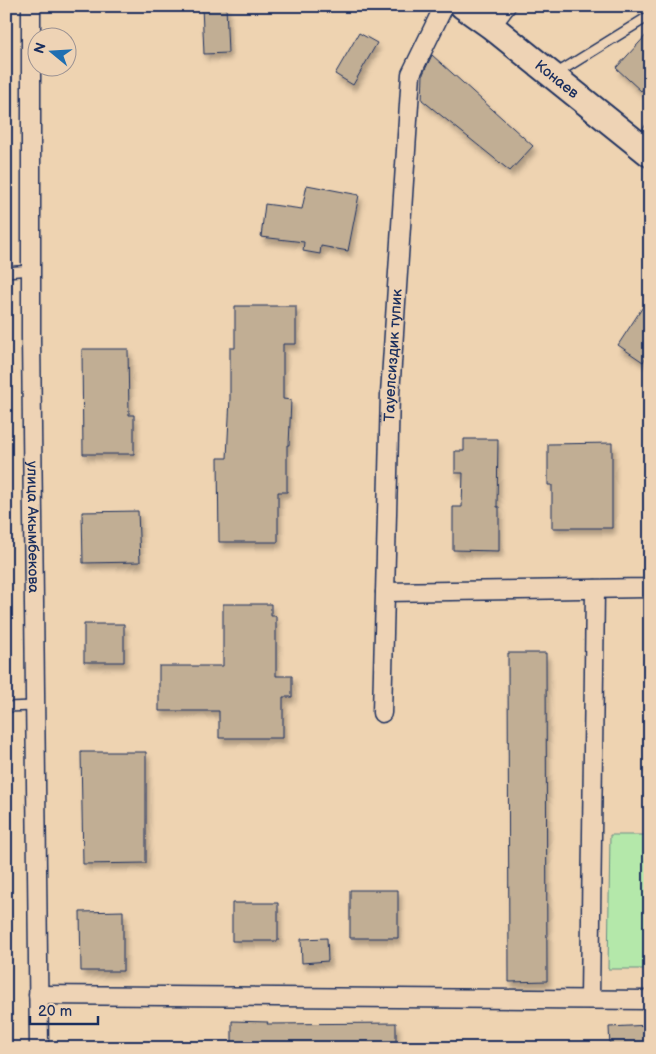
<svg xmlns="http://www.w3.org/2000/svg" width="656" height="1054" viewBox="0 0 656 1054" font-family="'Balsamiq Sans',sans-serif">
  <defs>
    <filter id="shadow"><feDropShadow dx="3" dy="5.5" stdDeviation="2.5" flood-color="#0004"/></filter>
  </defs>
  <rect width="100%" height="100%" fill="#eed3b1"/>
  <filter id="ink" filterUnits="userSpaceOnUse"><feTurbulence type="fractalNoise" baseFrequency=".02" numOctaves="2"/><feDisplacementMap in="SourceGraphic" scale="10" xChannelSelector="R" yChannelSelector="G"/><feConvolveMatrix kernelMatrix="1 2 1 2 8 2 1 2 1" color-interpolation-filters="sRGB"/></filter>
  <g filter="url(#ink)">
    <path fill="#b4e8aa" stroke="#688c84" d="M610 835H650V969H608Z"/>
    <path fill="#c1ae94" stroke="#1b2f5e" filter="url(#shadow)" d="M202 6H226L228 53 204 54Z
      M650 31V81L641 91 616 68Z
      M359 33 377 43 353 85 335 74Z
      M432 55 533 146 510 171 422 100 423 74Z
      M307 185 359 195 348 251 321 246 320 254 303 251 304 242 261 237 265 204 302 209Z
      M650 296V351L643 362 618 345Z
      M235 306H296V344H283V399L291 400 289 445H287V492H278V542H219L218 458H227L230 398V348H235Z
      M82 349H128L129 415H134V454H83Z
      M464 439H498L497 507H499V551L453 550V507H462L463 473H455V451H464Z
      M612 443V528H552V485H548V444Z
      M138 511 140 562 83 563 82 512Z
      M223 604H271V616H276V676H292V697H283V738H219V711H159V666H223Z
      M84 624H124V662H84Z
      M508 653H546L547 981 509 982Z
      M81 752H146V863L83 864Z
      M350 890H398V938H350Z
      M232 903H278V941H232Z
      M123 911V971H81L80 912Z
      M327 938 328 961 302 963 301 939Z
      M232 1021 268 1022 267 1024 396 1023V1048H232Z
      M650 1025V1048H610L609 1027Z"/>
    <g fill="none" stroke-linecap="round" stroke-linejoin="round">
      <defs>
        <path id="lane" d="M554 75 646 18 650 17
          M640 143 650 128
          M6 272 31 270
          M6 707 35 706"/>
        <g id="street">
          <path id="s1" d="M31 6V337L39 1048"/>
          <path d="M491 26 506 6"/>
          <path d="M385 592 646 588 650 586"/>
          <path id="s2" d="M382 713 390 394 411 74 444 6"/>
          <path d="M38 995 650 1000"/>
          <path d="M590 999 595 589"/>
        </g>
        <g id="secondary">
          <path id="s3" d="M463 6 491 26 650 154"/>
        </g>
      </defs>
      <use href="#lane" stroke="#1b2f5e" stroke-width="12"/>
      <use href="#street" stroke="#1b2f5e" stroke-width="21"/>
      <use href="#secondary" stroke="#1b2f5e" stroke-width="29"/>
      <use href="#lane" stroke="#eed3b5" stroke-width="9"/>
      <use href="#street" stroke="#eed3b5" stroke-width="18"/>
      <use href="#secondary" stroke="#eed3b5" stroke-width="25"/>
    </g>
  </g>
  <g text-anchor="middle" stroke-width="5" stroke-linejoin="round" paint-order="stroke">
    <g font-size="15" fill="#1b2f5e" stroke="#eed3b5">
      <text dy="5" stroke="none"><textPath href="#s3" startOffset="119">Конаев</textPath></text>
      <text dy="5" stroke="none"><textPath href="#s2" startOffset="358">Тауелсиздик тупик</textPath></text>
      <text dy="5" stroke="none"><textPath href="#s1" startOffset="521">улица Акымбекова</textPath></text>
    </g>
  </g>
  <rect width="656" height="1054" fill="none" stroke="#eed3b5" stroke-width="25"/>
  <rect x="12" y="12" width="631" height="1029" fill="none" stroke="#1b2f5e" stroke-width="2" filter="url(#ink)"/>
  <g transform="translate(52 52) rotate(288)"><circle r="24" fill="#eed3b5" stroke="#9a9192"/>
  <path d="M0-4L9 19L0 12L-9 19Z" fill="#1f6fb2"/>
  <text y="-8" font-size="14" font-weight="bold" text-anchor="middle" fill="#1b2f5e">N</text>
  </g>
  <path d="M30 1016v8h68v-8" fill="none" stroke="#1b2f5e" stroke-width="2.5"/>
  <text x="38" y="1016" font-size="15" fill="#1b2f5e" stroke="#eed3b5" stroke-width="4" paint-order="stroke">20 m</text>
</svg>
